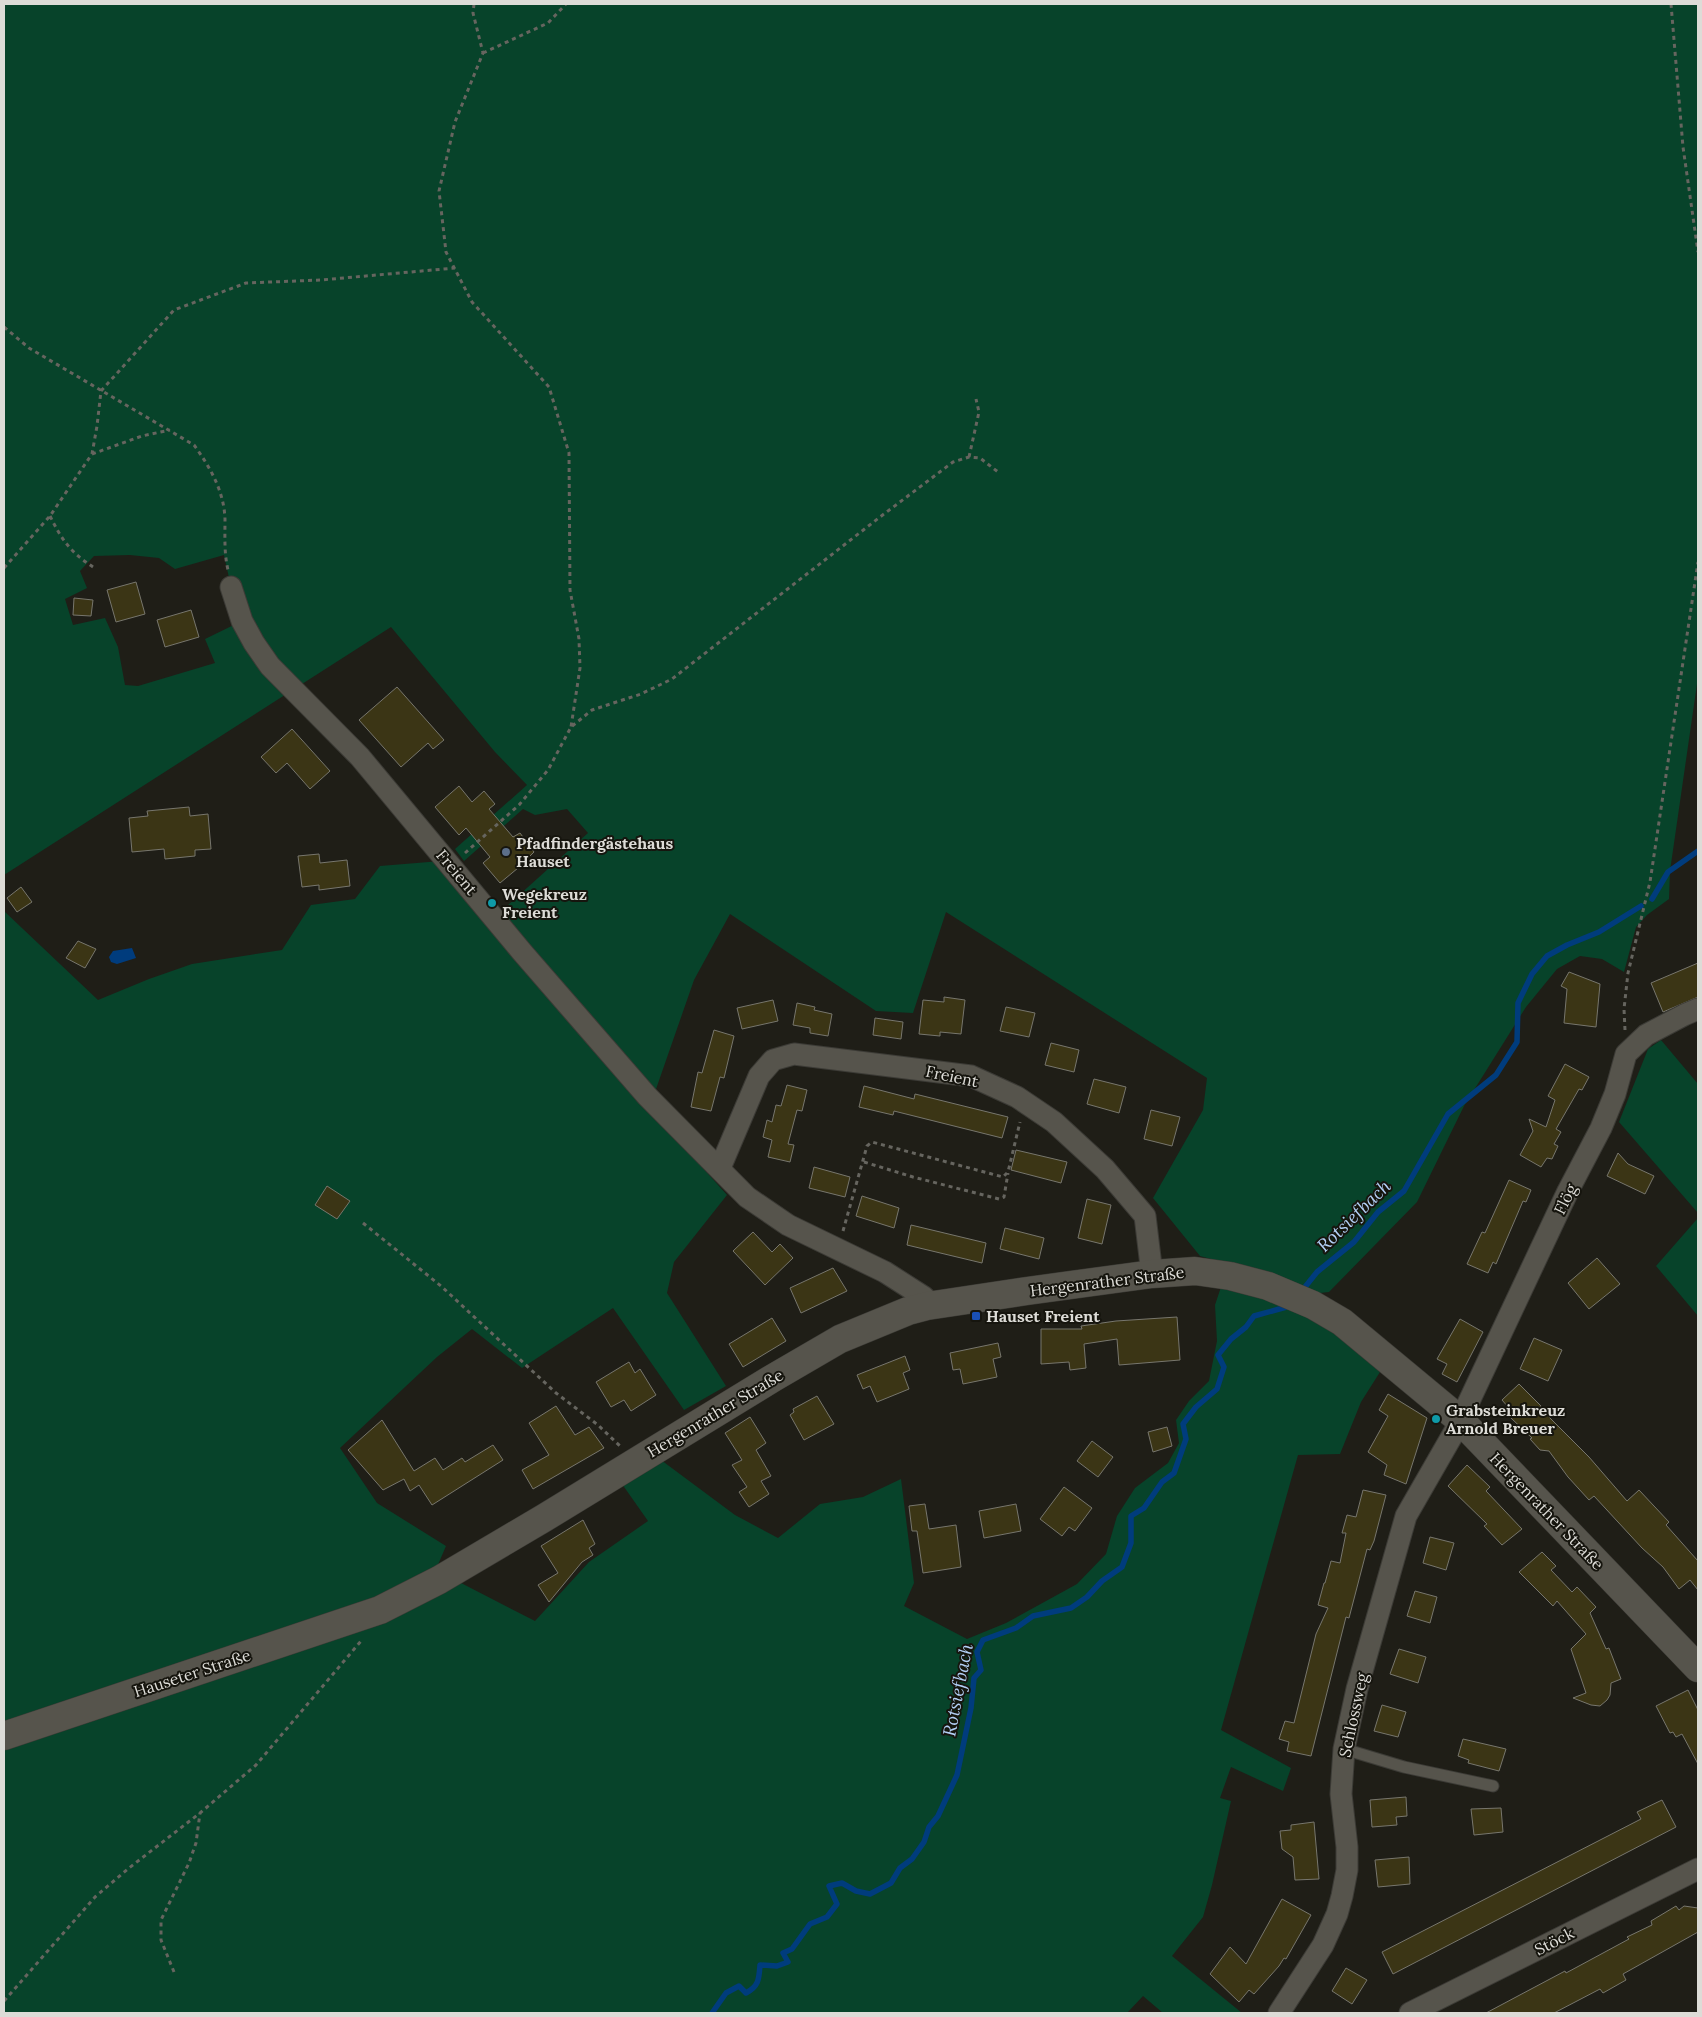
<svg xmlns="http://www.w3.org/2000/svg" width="1702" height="2017" viewBox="0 0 1702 2017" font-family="Lora,serif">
  <rect width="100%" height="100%" fill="#1f1e17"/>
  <path fill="#07432a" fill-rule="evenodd" d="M4 4H1698V677L1670 871 1669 899 1647 915 1636 927 1624 972 1602 959 1580 956 1557 969 1526 1007 1464 1106 1417 1202 1329 1292 1310 1294 1261 1273 1200 1256 1153 1198 1203 1110 1207 1078 946 912 913 1013 876 1011 730 914 694 980 655 1092 498 914 588 833 567 809 535 815 523 809 464 861 455 849 527 785 495 752 391 627 4 875ZM130 555 159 558 175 569 224 555 231 587 242 621 205 639 215 663 138 686 125 685 118 647 105 618 73 625 65 599 87 588 80 571 94 556Z
    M441 861 649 1108 727 1195 674 1262 667 1293 726 1386 684 1410 613 1308 522 1368 472 1329 437 1357 340 1448 377 1503 446 1546 437 1567 463 1584 535 1621 589 1562 648 1521 622 1484 661 1460 735 1515 778 1538 820 1504 863 1497 901 1479 914 1583 904 1606 967 1639 1006 1623 1077 1584 1106 1554 1117 1516 1135 1488 1168 1463 1179 1443 1176 1420 1189 1401 1209 1381 1217 1341 1215 1305 1221 1287 1259 1294 1323 1323 1380 1372 1361 1402 1340 1454 1298 1455 1221 1730 1291 1768 1283 1791 1231 1767 1220 1798 1231 1801 1212 1885 1203 1917 1172 1956 1242 2013H1163L1143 1996 1127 2013H4V911L98 1000 149 979 192 964 282 950 311 905 355 899 380 866Z
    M1661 1040 1698 1084V1213L1619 1122 1648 1049Z
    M1698 1218V1316L1656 1266Z"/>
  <path fill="#003c7d" d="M132 948 136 958 117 964 111 962 109 957 113 951Z"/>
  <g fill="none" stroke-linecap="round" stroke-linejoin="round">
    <path stroke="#003c7d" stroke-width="5.5" d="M1652 899 1668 872 1698 851
      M1305 1287 1317 1272 1354 1242 1378 1212 1404 1191 1448 1114 1496 1075 1517 1042 1518 1003 1532 974 1547 956 1567 945 1599 932 1641 906
      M712 2013 726 1993 739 1986 746 1993C759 1986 759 1979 760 1965L777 1966 788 1962 783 1953 792 1949 810 1924 827 1917 837 1904 829 1886 842 1883 856 1891 870 1894 891 1883 900 1868 912 1859 924 1842 929 1827 938 1816 957 1775 971 1708 974 1678 981 1670 977 1652 983 1640 1016 1628 1033 1616 1071 1608 1087 1597 1102 1581 1122 1567 1131 1543V1516L1144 1508 1162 1482 1174 1473 1186 1439 1183 1424 1196 1407 1217 1389 1224 1367 1218 1355 1231 1339 1246 1327 1254 1316 1290 1306"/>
  </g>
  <path fill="#3b3515" stroke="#77766d" d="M136 582 145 614 116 622 107 590Z
    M74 598 93 600 91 616 73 615Z
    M191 610 199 637 165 647 157 620Z
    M397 687 444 740 433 749 428 743 401 767 359 720Z
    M292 729 330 771 310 789 287 763 276 773 261 757Z
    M459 786 472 802 484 791 495 804 489 809 513 837 520 833 534 852 529 857 530 858 500 883 483 863 490 857 466 828 459 835 435 807Z
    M189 807 190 816 208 814 211 849 195 850V856L165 859 164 849 132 852 129 818 148 816 147 811Z
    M319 854 320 863 347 860 350 886 319 890V885L302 887 298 856Z
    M21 887 32 902 17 912 7 898Z
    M78 941 96 949 85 968 66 958Z
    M1698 963V997L1663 1012 1651 983Z
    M1569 972 1600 984 1596 1027 1564 1023 1567 989 1561 986Z
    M944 997 965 1000 961 1034 940 1032V1036L919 1034 923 1000 944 1002Z
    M773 1000 778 1021 742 1029 737 1008Z
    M797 1003 815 1007 814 1010 832 1014 828 1036 810 1033V1028L793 1025Z
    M1006 1007 1035 1013 1029 1037 1000 1031Z
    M875 1018 903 1022 901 1039 873 1035Z
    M714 1030 734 1036 724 1078 720 1077 711 1111 691 1107 698 1072 702 1073Z
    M1051 1043 1079 1050 1074 1072 1045 1065Z
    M1565 1064 1589 1077 1582 1090 1579 1089 1556 1129 1561 1132 1554 1144 1558 1146 1552 1159 1547 1158 1541 1167 1520 1155 1533 1131 1529 1119 1546 1127 1555 1100 1548 1096Z
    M1094 1079 1126 1087 1119 1113 1087 1104Z
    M787 1085 807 1090 802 1111 797 1110 788 1144 794 1145 790 1162 768 1157 772 1140 763 1137 767 1120 772 1122 776 1105 781 1106Z
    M864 1086 914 1099 915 1094 1008 1117 1002 1138 894 1111 893 1115 859 1107Z
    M1151 1110 1180 1117 1172 1146 1144 1139Z
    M1016 1150 1067 1162 1061 1183 1011 1170Z
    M1618 1153 1628 1164 1654 1176 1645 1194 1607 1176Z
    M814 1167 850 1177 845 1197 809 1188Z
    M1509 1180 1531 1190 1526 1202 1523 1201 1496 1264 1493 1262 1488 1273 1467 1264 1482 1232 1485 1233Z
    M327 1186 350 1201 337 1219 315 1205Z
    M862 1196 899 1208 894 1228 856 1216Z
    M1087 1199 1111 1205 1102 1244 1078 1238Z
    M911 1225 986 1243 982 1263 907 1245Z
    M1005 1228 1044 1238 1039 1259 1000 1249Z
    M753 1232 772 1252 780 1244 793 1258 765 1285 733 1251Z
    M1597 1258 1620 1284 1589 1309 1568 1283Z
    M833 1268 847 1291 801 1313 790 1288Z
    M1177 1317 1180 1360 1119 1365 1117 1339 1084 1344 1086 1368 1070 1370 1069 1362 1041 1364V1329H1082L1081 1326 1116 1321Z
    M772 1318 786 1341 743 1367 729 1344Z
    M1460 1319 1483 1332 1457 1382 1442 1374 1447 1364 1437 1359Z
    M1534 1338 1562 1350 1548 1381 1520 1369Z
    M998 1343 1001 1357 993 1359 997 1377 963 1384 960 1369 953 1370 950 1353Z
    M905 1356 910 1370 903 1373 909 1389 877 1402 870 1386 863 1389 857 1375Z
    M629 1362 635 1373 640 1369 656 1395 631 1411 624 1400 611 1407 596 1382Z
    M1519 1384 1541 1406 1540 1408 1589 1457 1627 1501 1639 1490 1669 1522 1666 1525 1698 1561V1590L1690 1580 1679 1589 1663 1567 1642 1548 1594 1496 1589 1500 1568 1477 1549 1451 1540 1450 1530 1439 1532 1438 1511 1418 1515 1415 1502 1400Z
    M1388 1394 1427 1418 1406 1484 1384 1475 1387 1465 1368 1452 1388 1416 1379 1410Z
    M817 1396 834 1424 804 1440 790 1415 794 1412 793 1409Z
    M556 1406 575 1435 589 1427 604 1448 533 1489 522 1470 549 1455 529 1423Z
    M750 1417 766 1443 756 1450 771 1476 761 1481 769 1494 749 1507 739 1492 747 1487 732 1465 742 1460 725 1433Z
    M382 1420 414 1471 435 1458 443 1470 462 1458 465 1462 493 1445 503 1460 432 1505 419 1485 410 1491 404 1479 383 1490 348 1450Z
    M1167 1427 1172 1446 1153 1452 1148 1432Z
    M1092 1441 1113 1457 1098 1477 1077 1461Z
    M1467 1465 1490 1487 1486 1491 1522 1529 1502 1545 1484 1526 1487 1524 1448 1486Z
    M1064 1487 1092 1508 1075 1531 1069 1527 1062 1536 1040 1519Z
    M1363 1490 1386 1495 1374 1541 1370 1550 1367 1549 1349 1618 1346 1617 1311 1756 1287 1751 1289 1742 1279 1739 1285 1721 1294 1723 1316 1634 1328 1608 1318 1605 1324 1583H1325L1331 1561 1340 1563 1346 1533H1342L1347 1515 1356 1517Z
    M925 1504 929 1529 956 1525 961 1567 923 1573 917 1531H912L909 1506Z
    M1016 1504 1021 1531 984 1538 979 1511Z
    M583 1520 595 1544 589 1548 593 1555 582 1562 549 1602 538 1585 558 1573 541 1546Z
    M1430 1537 1454 1543 1446 1570 1423 1563Z
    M1542 1552 1556 1566 1551 1570 1572 1592 1577 1587 1596 1607 1590 1613 1606 1649 1609 1648 1621 1679 1611 1683 1610 1695 1607 1700 1600 1706 1591 1705 1573 1698 1586 1693 1571 1649 1586 1634 1557 1601 1553 1606 1519 1572Z
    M1415 1591 1437 1597 1430 1623 1407 1616Z
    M1399 1649 1426 1657 1418 1683 1390 1674Z
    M1688 1690 1698 1710V1764L1682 1734 1676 1737 1673 1732 1670 1733 1656 1706Z
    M1382 1705 1406 1712 1398 1737 1374 1731Z
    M1463 1739 1506 1749 1499 1771 1468 1763 1469 1760 1458 1756Z
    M1406 1797 1407 1816 1396 1817 1397 1825 1372 1827 1370 1800Z
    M1662 1800 1676 1827 1393 1974 1382 1952 1641 1819 1637 1812Z
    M1501 1808 1503 1832 1474 1835 1471 1809Z
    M1314 1822 1319 1879 1295 1880 1293 1857 1282 1849 1280 1831 1291 1830V1825Z
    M1409 1857 1410 1884 1378 1887 1375 1860Z
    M1282 1899 1311 1915 1286 1959 1284 1958 1279 1966 1254 1994 1249 1990 1239 2002 1210 1974 1230 1947 1246 1964Z
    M1676 1906 1679 1910 1684 1906 1698 1908V1932L1623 1974 1626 1980 1603 1993 1600 1989 1554 2013H1486L1565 1971 1566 1973 1629 1939 1627 1937 1652 1925 1651 1921Z
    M1346 1968 1367 1980 1352 2004 1332 1991Z"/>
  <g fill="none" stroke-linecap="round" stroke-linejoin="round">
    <defs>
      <path id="lane" d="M1344 1749 1404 1767 1493 1786"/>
      <path id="street" d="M231 587 242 621 254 643 270 666 360 757 522 952 647 1096 747 1197 788 1225 885 1272 924 1297 927 1306
        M720 1168 759 1076 773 1060 794 1054 971 1076 1017 1097 1054 1122 1105 1169 1145 1216 1152 1274
        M1279 2013 1323 1945 1337 1914 1342 1896 1347 1870V1847L1341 1794 1344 1749 1357 1689 1406 1516 1456 1429 1568 1191 1601 1128 1615 1094 1626 1054 1646 1035 1684 1015 1698 1009
        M1410 2013 1698 1869"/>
      <path id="secondary" d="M4 1736 380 1610 439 1580 544 1518 773 1378 840 1339 908 1311 927 1306 1027 1291 1152 1274 1195 1271 1230 1276 1268 1286 1313 1305 1342 1322 1460 1420 1698 1668"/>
    </defs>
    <use href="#lane" stroke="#3c3b36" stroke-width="13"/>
    <use href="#street" stroke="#3c3b36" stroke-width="23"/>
    <use href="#secondary" stroke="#3c3b36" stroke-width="29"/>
    <path stroke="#66655f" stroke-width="3" stroke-dasharray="4 4" stroke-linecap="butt" d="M474 4 473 13 483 53 455 122 439 191 446 252 472 302 549 387 569 453 570 590 579 639 580 668 571 727
      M1671 4 1683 147 1698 252
      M483 53 548 23 566 4
      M4 327 29 348 194 445C210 467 224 491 225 519 225 537 224 553 228 570
      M92 454 142 436 170 430
      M969 457 979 412 976 399
      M50 516C62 540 70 552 93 567
      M4 568 50 516 92 454 97 426 101 391 174 310 246 283 321 280 455 268
      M465 853 519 805 548 770 571 727 592 710 641 694 672 679 880 517 953 462 969 457 980 458 998 472
      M1625 1030 1624 1009 1628 973 1650 882 1698 562
      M864 1162 913 1177 999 1199 1004 1197 1008 1173
      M363 1223 441 1286 556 1393 598 1425 621 1447
      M843 1231 867 1146 872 1142 1003 1177 1008 1172 1020 1122
      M174 1972 161 1940V1920L189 1863 196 1843 200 1813
      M4 2001 95 1897 129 1868 200 1813 256 1765 361 1641"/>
    <use href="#lane" stroke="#56544c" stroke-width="11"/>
    <use href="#street" stroke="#56544c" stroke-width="21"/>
    <use href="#secondary" stroke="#56544c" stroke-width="28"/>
  </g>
  <circle fill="#5c6f8a" stroke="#16150e" stroke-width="2" cx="506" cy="852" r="5"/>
  <g fill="#0f9aa8" stroke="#16150e" stroke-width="2">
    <circle cx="492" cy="903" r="5"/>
    <circle cx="1436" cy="1419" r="5"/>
  </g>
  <rect fill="#1a4fb4" stroke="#16150e" stroke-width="2" x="971" y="1311" width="10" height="10" rx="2.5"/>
  <g text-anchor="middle" stroke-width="4" stroke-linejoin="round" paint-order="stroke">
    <g font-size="16" font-weight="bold" fill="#dddcd7" stroke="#16150e" text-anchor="start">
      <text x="516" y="849">Pfadfindergästehaus<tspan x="516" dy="18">Hauset</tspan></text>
      <text x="502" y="900">Wegekreuz<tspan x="502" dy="18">Freient</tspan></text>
      <text x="986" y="1322">Hauset Freient</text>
      <text x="1446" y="1416">Grabsteinkreuz<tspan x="1446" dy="18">Arnold Breuer</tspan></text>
    </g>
    <g font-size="16" fill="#dddcd7" stroke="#16150e">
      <text transform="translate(457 872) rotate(50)" y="6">Freient</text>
      <text transform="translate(952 1076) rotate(12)" y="6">Freient</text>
      <text transform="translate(1565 1199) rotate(-64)" y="6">Flög</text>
      <text transform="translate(1107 1281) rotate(-7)" y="6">Hergenrather Straße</text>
      <text transform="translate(715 1413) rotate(-31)" y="6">Hergenrather Straße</text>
      <text transform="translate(1547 1511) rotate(46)" y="6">Hergenrather Straße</text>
      <text transform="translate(192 1673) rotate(-18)" y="6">Hauseter Straße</text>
      <text transform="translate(1353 1715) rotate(-78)" y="6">Schlossweg</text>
      <text transform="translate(1554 1941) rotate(-27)" y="6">Stöck</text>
    </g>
    <g font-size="18" font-style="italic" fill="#b3d0f6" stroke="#16150e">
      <text transform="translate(1354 1216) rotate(-44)" y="6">Rotsiefbach</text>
      <text transform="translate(958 1690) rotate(-79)" y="6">Rotsiefbach</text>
    </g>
  </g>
  <rect width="1702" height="2017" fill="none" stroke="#dddcd7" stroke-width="10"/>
</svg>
